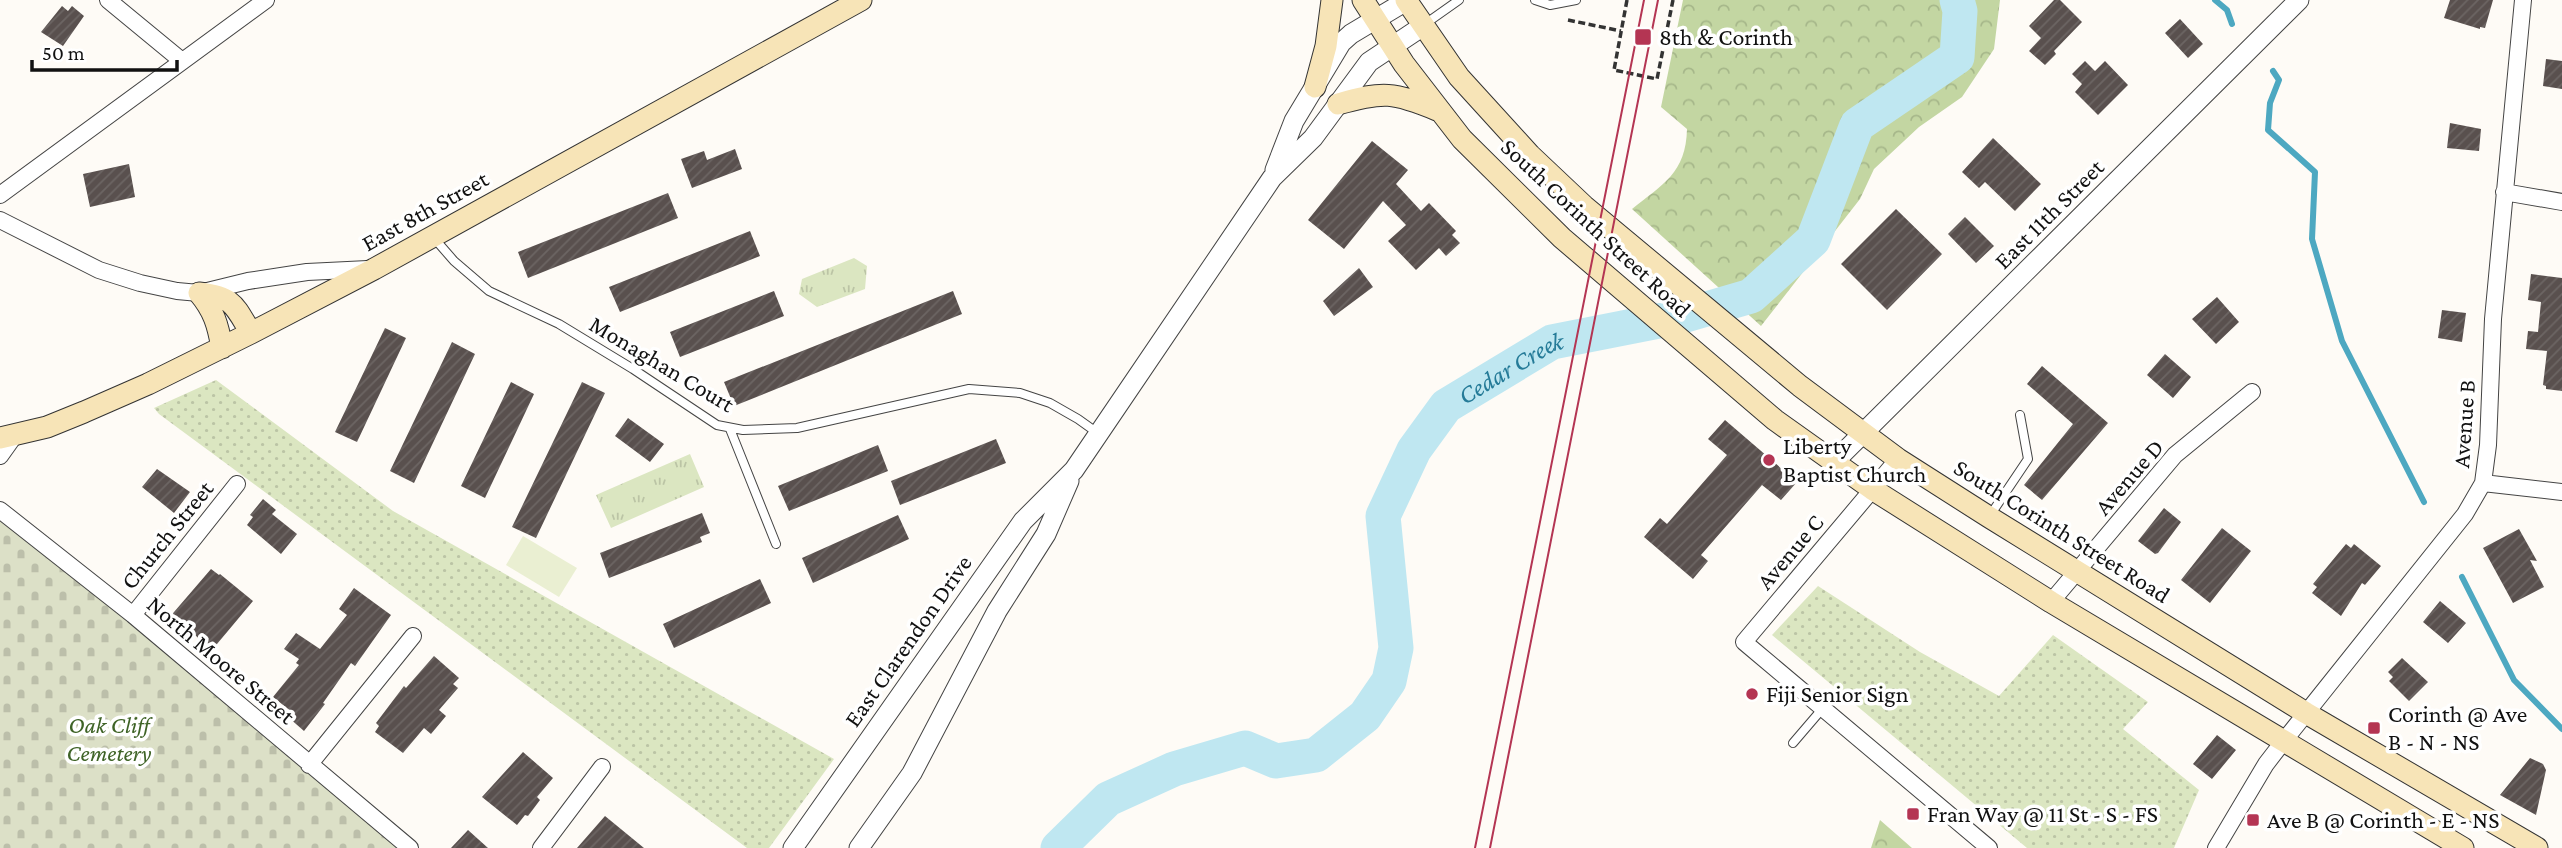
<svg xmlns="http://www.w3.org/2000/svg" width="2562" height="848" viewBox="0 0 2562 848" font-family="'Crimson Pro',serif">
  <defs>
    <pattern id="grass-dots" width="8" height="8" patternUnits="userSpaceOnUse" patternTransform="scale(1.75)"><rect width="8" height="8" fill="#dbe6c1"/><path d="M2 2h.1M6 6h.1" fill="none" stroke="#bbc4a5" stroke-width="1.8" stroke-linecap="round"/></pattern>
    <pattern id="forest-crowns" width="20" height="18" patternUnits="userSpaceOnUse" patternTransform="scale(1.75)"><rect width="20" height="18" fill="#c3d6a2"/><path d="M2 6a3 3 0 1 1 6 0M12 15a3 3 0 1 1 6 0" fill="none" stroke="#a6b78a"/></pattern>
    <pattern id="cemetery-stones" width="16" height="16" patternUnits="userSpaceOnUse" patternTransform="scale(1.75)"><rect width="16" height="16" fill="#dce0c7"/><path d="M2 7V4a2 2 0 0 1 4 0v3zM10 15v-3a2 2 0 0 1 4 0v3z" fill="#bcbfaa"/></pattern>
    <pattern id="park-tufts" width="24" height="20" patternUnits="userSpaceOnUse" patternTransform="scale(1.75)"><rect width="24" height="20" fill="#dbe6c1"/><path d="M3 7l-1-3M5 7V3M7 7l1-3M15 17l-1-3M17 17v-4M19 17l1-3" fill="none" stroke="#bbc4a5"/></pattern>
    <pattern id="building-hatch" width="6" height="6" patternUnits="userSpaceOnUse" patternTransform="scale(1.75)"><rect width="6" height="6" fill="#59504e"/><path d="M-1 1l2-2M0 6l6-6M5 7l2-2" fill="none" stroke="#6c6563"/></pattern>
  </defs>
  <rect width="100%" height="100%" fill="#fefbf6"/>
  <path fill="url(#grass-dots)" d="M216 380 393 511 834 759 769 848H747L159 414 154 408Z
    M1818 586 1920 652 1999 696 2053 635 2148 702 2123 729 2199 790 2174 848H2027L1772 635Z"/>
  <path fill="url(#forest-crowns)" d="M1683 0H2000L1994 49 1962 97 1919 127 1874 169 1860 199 1761 326 1632 209C1663 184 1686 173 1687 129L1661 107Z
    M1880 820 1912 848H1871Z"/>
  <path fill="url(#cemetery-stones)" d="M0 503 407 848H0Z"/>
  <path fill="url(#park-tufts)" d="M854 258 867 266 865 289 817 307 799 294 802 279Z
    M690 454 704 487 611 528 596 495Z"/>
  <path fill="#eaefd2" d="M523 536 577 568 559 597 506 565Z"/>
  <g fill="none" stroke-linecap="round" stroke-linejoin="round">
    <path stroke="#4da8c1" stroke-width="6" d="M2215 0 2227 10 2232 24
      M2273 71 2279 80 2270 103 2268 130 2315 172 2312 239 2342 341 2424 502
      M2462 577 2514 680 2562 729"/>
    <path stroke="#bfe7f1" stroke-width="35" id="s1" d="M1058 848 1108 799 1174 769 1245 748 1276 761 1316 755 1365 716 1389 681 1396 648 1383 516 1414 450 1446 406 1552 342 1679 317 1751 296 1813 240 1857 125 1957 57 1960 11 1957 0"/>
  </g>
  <path fill="url(#building-hatch)" d="M2054 0H2060L2082 22 2054 51 2056 54 2045 65 2029 51 2041 38 2029 26Z
    M2450 0H2493L2485 28 2480 27V29L2444 18Z
    M62 6 68 11 72 6 84 16 63 46 41 32Z
    M2180 19 2203 44 2188 58 2165 33Z
    M2546 59 2562 61V89L2543 86Z
    M2085 61 2095 71 2105 61 2128 85 2098 115 2075 92 2082 84 2072 74Z
    M2450 123 2481 129 2479 151 2447 148Z
    M1993 138 2041 184 2015 211 1985 182 1979 188 1962 172Z
    M1372 141 1408 170 1396 184 1421 211 1429 203 1456 231 1452 235 1460 243 1446 256 1439 248 1416 270 1388 241 1406 225 1383 201 1344 249 1308 220Z
    M735 149 742 169 692 188 681 159 704 151 707 160Z
    M129 164 135 197 90 207 83 174Z
    M668 193 678 218 528 278 518 252Z
    M1896 209 1942 254 1887 310 1841 264Z
    M1965 217 1994 246 1976 263 1948 234Z
    M750 231 760 256 620 312 609 287Z
    M1359 268 1373 287 1334 316 1323 301Z
    M2531 274 2562 278V391L2546 389V386L2543 385 2547 351 2526 349 2528 331 2538 332 2541 302 2528 300Z
    M774 291 784 316 680 357 670 332Z
    M953 291 962 314 734 406 724 382Z
    M2217 297 2239 322 2216 344 2192 319Z
    M2442 310 2466 313 2462 342 2438 338Z
    M385 328 406 338 357 442 335 432Z
    M452 342 475 354 414 483 390 471Z
    M2165 354 2191 377 2173 398 2147 375Z
    M2042 366 2108 423 2042 500 2024 485 2073 424 2027 384Z
    M511 382 534 394 485 498 461 486Z
    M582 382 605 393 536 538 512 527Z
    M628 418 664 444 650 462 615 436Z
    M1725 420 1797 482 1781 500 1762 485 1701 555 1708 561 1693 579 1644 537 1660 518 1667 524 1727 455 1708 439Z
    M996 439 1006 463 900 505 891 481Z
    M878 445 888 471 789 511 778 486Z
    M157 469 190 492 174 513 142 487Z
    M263 499 276 510 272 514 297 534 281 554 247 525 253 517 250 515Z
    M2164 508 2181 522 2158 553 2155 554 2138 541Z
    M702 513 710 533 700 537 702 542 609 578 600 553Z
    M898 515 909 539 813 583 802 558Z
    M2222 528 2251 551 2210 603 2181 580Z
    M2519 529 2537 561 2530 560 2544 587 2513 603 2483 548Z
    M2346 544 2351 548 2354 544 2381 566 2365 585 2362 583 2341 616 2312 593 2317 587 2313 584Z
    M211 569 219 575 220 574 253 601 212 650 187 628 183 632 168 619Z
    M760 579 771 603 674 648 663 624Z
    M354 588 391 615 355 666 351 663 323 703 325 704 304 731 288 717 292 712 273 697 299 665 296 663 299 659 284 649 296 633 320 649 347 615 339 609Z
    M2440 601 2466 623 2448 643 2423 622Z
    M434 656 459 678 453 684 458 688 439 710 446 716 431 734 424 728 403 753 375 732 379 726 376 723 404 686 406 688Z
    M2402 658 2428 682 2409 701 2389 681 2393 677 2388 672Z
    M2217 735 2236 750 2212 779 2193 764Z
    M523 752 553 778 537 797 540 800 528 816 525 815 517 825 482 797Z
    M2530 758 2543 764 2546 770 2536 815 2500 795Z
    M605 816 644 848H577Z
    M468 830 488 848H451Z"/>
  <g fill="none" stroke-linecap="round" stroke-linejoin="round">
    <defs>
      <path id="service" d="M1535 0 1550 5 1576 0
        M1425 24 1459 0
        M434 238 454 261 489 291 559 324 633 369 717 425 743 430 797 428 969 389 1020 393 1050 403 1078 419 1099 434
        M730 429 776 544
        M1989 517 2028 459 2020 415
        M1793 743 1823 708"/>
      <path id="minor" d="M108 0 182 61
        M2504 192 2562 202
        M0 195 266 0
        M0 220 99 270 140 283 177 291 199 293 248 281 307 272 368 269
        M0 456 15 435
        M1898 459 1744 642 1989 848
        M2483 483 2562 492
        M0 510 133 615 410 848
        M2051 602 2175 455 2252 392
        M133 615 237 484
        M309 765 413 636
        M541 848 602 767
        M2216 848 2266 764 2283 742 2465 514 2483 483 2488 445 2493 319 2523 0"/>
      <path id="tertiary" d="M1275 170 1294 121 1341 43 1351 34 1406 1
        M1834 462 2299 0
        M793 848 1023 521 1074 470 1272 178 1313 138 1369 62 1423 26
        M859 848 912 773 997 611 1046 534 1069 481"/>
      <path id="secondary" d="M1363 0 1404 64 1462 139 1562 238 1775 420 1872 489 2051 602 2463 848
        M1406 0 1459 77 1530 155 1584 206 1800 386 1898 459 1989 517 2306 713 2537 848
        M1315 87 1326 46 1332 0
        M1338 104C1384 91 1393 92 1437 110
        M199 293C234 297 234 305 251 333
        M199 293C214 311 218 325 222 348
        M0 438 47 427 84 412 148 384 251 333 374 269 861 0"/>
    </defs>
    <use href="#service" stroke="#444" stroke-width="10"/>
    <use href="#minor" stroke="#444" stroke-width="18"/>
    <use href="#tertiary" stroke="#444" stroke-width="21"/>
    <use href="#secondary" stroke="#333" stroke-width="23"/>
    <path stroke="#333" stroke-width="3.5" stroke-dasharray="7 3.5" stroke-linecap="butt" d="M1627 0 1614 70 1657 79 1673 0
      M1568 20 1621 31"/>
    <use href="#service" stroke="#fff" stroke-width="8"/>
    <use href="#minor" stroke="#fff" stroke-width="16"/>
    <use href="#tertiary" stroke="#fff" stroke-width="19"/>
    <use href="#secondary" stroke="#f7e4b7" stroke-width="21"/>
    <path stroke="#b43553" stroke-width="2" d="M1475 848 1644 0
      M1490 848 1658 0"/>
  </g>
  <g fill="#b43553" stroke="#fff" stroke-width="2.5">
    <rect x="1634" y="28" width="18" height="18" rx="3.5"/>
    <circle cx="1769" cy="460" r="7"/>
    <circle cx="1752" cy="694" r="7"/>
    <rect x="2367" y="721" width="14" height="14" rx="3.5"/>
    <rect x="1906" y="807" width="14" height="14" rx="3.5"/>
    <rect x="2246" y="813" width="14" height="14" rx="3.5"/>
  </g>
  <g text-anchor="middle" stroke-width="7" stroke-linejoin="round" paint-order="stroke">
    <g font-size="24" fill="#111" stroke="#fff" text-anchor="start">
      <text x="1659" y="45">8th &amp; Corinth</text>
      <text x="1783" y="454">Liberty<tspan x="1783" dy="28">Baptist Church</tspan></text>
      <text x="1766" y="702">Fiji Senior Sign</text>
      <text x="2388" y="722">Corinth @ Ave<tspan x="2388" dy="28">B - N - NS</tspan></text>
      <text x="1927" y="822">Fran Way @ 11 St - S - FS</text>
      <text x="2267" y="828">Ave B @ Corinth - E - NS</text>
    </g>
    <g font-size="24" fill="#111" stroke="#fff">
      <text transform="translate(425 211) rotate(-29)" y="8">East 8th Street</text>
      <text transform="translate(2049 214) rotate(-45)" y="8">East 11th Street</text>
      <text transform="translate(1596 228) rotate(43)" y="8">South Corinth Street Road</text>
      <text transform="translate(662 364) rotate(31)" y="8">Monaghan Court</text>
      <text transform="translate(2464 424) rotate(-86)" y="8">Avenue B</text>
      <text transform="translate(2129 477) rotate(-49)" y="8">Avenue D</text>
      <text transform="translate(2062 531) rotate(32)" y="8">South Corinth Street Road</text>
      <text transform="translate(167 535) rotate(-51)" y="8">Church Street</text>
      <text transform="translate(1790 552) rotate(-50)" y="8">Avenue C</text>
      <text transform="translate(908 641) rotate(-55)" y="8">East Clarendon Drive</text>
      <text transform="translate(221 660) rotate(40)" y="8">North Moore Street</text>
    </g>
    <g font-size="24" font-style="italic" fill="#3e6326" stroke="#fff">
      <text x="109" y="733">Oak Cliff<tspan x="109" dy="28">Cemetery</tspan></text>
    </g>
    <g font-size="26" font-style="italic" fill="#257b98" stroke="#fff">
      <text dy="9" stroke="none"><textPath href="#s1" startOffset="765">Cedar Creek</textPath></text>
    </g>
  </g>
  <path d="M32 60v10h145v-10" fill="none" stroke="#111111" stroke-width="3.5"/>
  <text x="42" y="60" font-size="21" fill="#111111" stroke="#ffffff" stroke-width="5" paint-order="stroke">50 m</text>
</svg>
